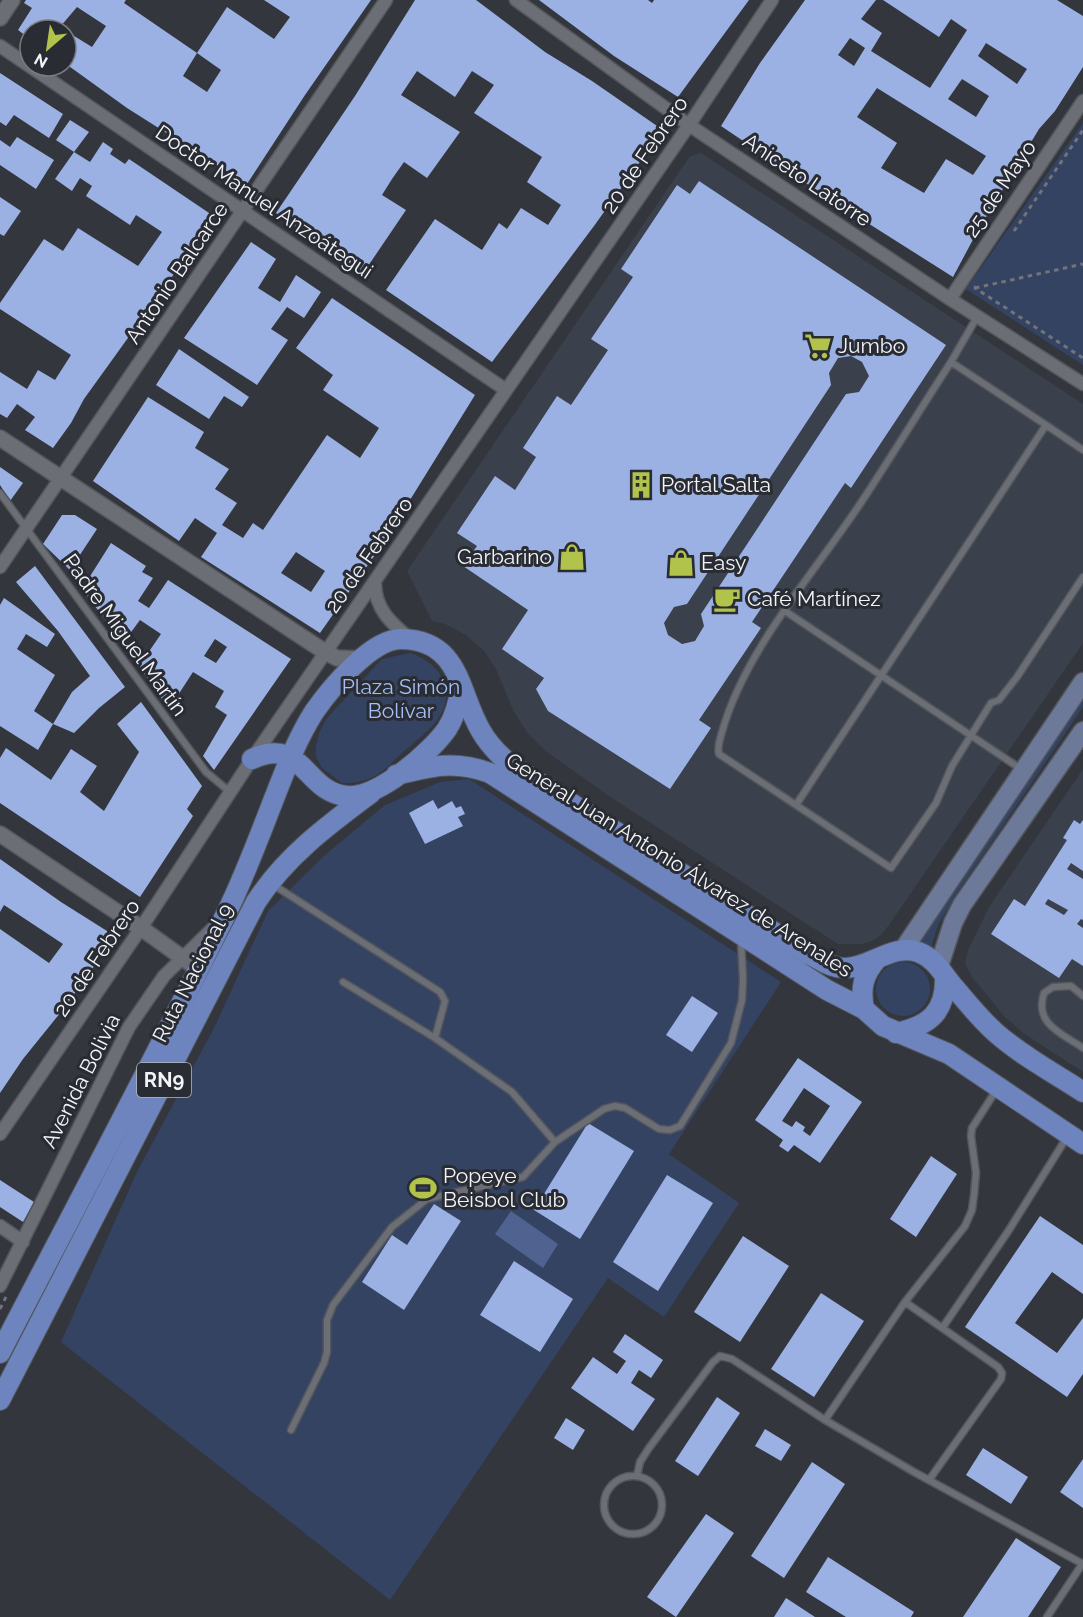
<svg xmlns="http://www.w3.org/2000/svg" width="1083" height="1617" viewBox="0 0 1083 1617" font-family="Raleway,sans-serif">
  <rect width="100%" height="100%" fill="#33363d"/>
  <path fill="#3a404c" d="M701 153 1083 404V643L889 925 881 935 872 941 862 944H838L609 796 547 752 527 732 514 712 496 669 484 651 466 635 445 624 432 621 407 571 690 156Z
    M1083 769V1072L1023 1033 1004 1016 972 977 965 963 968 950 989 907Z"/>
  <path fill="#354363" d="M1083 123V365L966 289Z
    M410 653C423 657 436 666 442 678 458 712 424 734 402 753 393 761 384 772 373 777 363 782 353 783 342 783L322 768 316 757V746L319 733 327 718 382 659Z
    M1083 696V707L960 889 938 925 931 947 916 940Z
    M469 779 781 982 669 1154 739 1203 664 1317 608 1278 390 1600 61 1342 137 1172 215 1026 268 911 325 855 385 805 440 782Z
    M876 989a27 27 0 1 1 54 0a27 27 0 1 1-54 0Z"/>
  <path fill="#4f6290" d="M511 1211 558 1244 543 1268 495 1234Z"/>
  <path fill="#9bb1e4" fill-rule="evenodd" d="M26 0H126L124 3 197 53 183 76 207 92 221 70 197 53 227 7 274 39 290 17 264 0H371L305 95 247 184 127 108 66 64V31L92 47 106 26 77 7 60 27 65 30H30V39L18 30 32 8 24 3Z
    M415 0H476L545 52 592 81 660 128 644 156 594 226 492 362 386 290 435 219 482 250 499 223 507 229 521 208 548 225 561 205 527 182 542 157 474 113 494 85 472 71 455 97 417 71 401 95 460 132 427 178 404 162 392 179 382 195 406 210 364 272 313 240 276 213 355 96Z
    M539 0H648L652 3 654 0H749L678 97 614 56Z
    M805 0H876L861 19 882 33 871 51 930 88 967 30 951 19 939 37 883 0H1057L1083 16V67L1055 111 1039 129 977 232 953 277 825 196 721 126 760 63ZM850 38 865 48 854 66 838 55ZM986 43 1027 69 1017 84 978 56ZM962 79 989 96 976 117 948 99ZM877 88 986 156 973 175 946 159 924 193 881 168 897 143 857 117Z
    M0 73 63 114 49 138 14 115 6 126 0 122Z
    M70 120 89 132 74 152 56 140Z
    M17 137 54 160 36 189 0 165V140L10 147Z
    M103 142 113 149 110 154 125 164 129 159 215 217 84 399 71 423 53 448 25 430 35 417 17 404 7 418 0 414V372L27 389 38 370 55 380 71 355 0 309V303L44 239 63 251 78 228 138 266 162 232 136 215 130 225 86 196 92 186 80 178 72 191 55 179 74 152 90 162Z
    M699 181 946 345 851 488 845 483 752 622 761 628 699 720 711 728 670 789 548 711 536 689 544 678 502 649 528 610 463 566 477 546 457 533 495 476 515 490 536 457 523 448 557 396 571 405 608 350 591 339 633 277 621 269 677 185 690 194ZM851 356 862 362 869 376 859 392 846 394 701 614 704 626 695 641 682 644 668 635 664 623 674 607 687 604 831 385 829 373 838 358Z
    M0 197 21 211 4 236 0 234Z
    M251 242 276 259 258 288 280 302 296 275 321 292 304 318 287 307 271 329 288 340 257 385 184 338Z
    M332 298 475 395 384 542 320 633 201 557 217 533 195 518 179 541 93 481 148 397 204 432 195 448 229 469 215 489 237 503 222 525 243 538 253 523 263 530 327 435 360 458 379 428 323 390 333 375 296 348ZM296 552 325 571 311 592 281 573Z
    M179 349 249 397 242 407 224 396 209 419 156 385Z
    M0 467 23 483 10 501 0 485Z
    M62 515H75L97 529 70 570 43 544Z
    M111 543 146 566 142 572 153 578 138 601 149 608 168 580 291 659 214 770 203 756 227 715 215 707 224 691 193 672 169 709 139 666 161 634 140 620 123 643 82 589ZM215 639 227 647 216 663 204 656Z
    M35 566 125 687 99 708 74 733 53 724 72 692 90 676 58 631 16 582Z
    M4 598 55 634 47 647 26 634 17 649 55 675 34 711 53 724 38 750 0 726V605Z
    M141 702 202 786 187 809 193 816 140 897 0 803V758L6 748 51 780 71 749 97 766 80 792 104 811 139 752 117 724Z
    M433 800 438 809 452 801 456 808 461 806 465 814 458 817 463 826 425 844 409 813Z
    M1074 820 1080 824 1083 820V871L1071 863 1067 869 1083 879V920L1081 919 1077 924 1083 928V966L1072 959 1059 978 991 934 1014 899 1025 906 1067 840 1063 838ZM1048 899 1068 910 1064 915 1045 904Z
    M0 859 61 902 107 931 110 944 65 1007 23 1059 0 1093V929L49 963 63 944 4 905 0 912Z
    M692 996 718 1013 692 1052 666 1035Z
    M798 1058 862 1102 820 1163 794 1145 788 1152 779 1146 783 1140 755 1120ZM804 1088 830 1106 810 1136 803 1131 805 1127 796 1121 792 1127 782 1121Z
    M588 1123 634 1151 580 1239 534 1210Z
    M931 1156 957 1174 916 1237 890 1219Z
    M667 1175 713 1203 658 1291 613 1262Z
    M0 1180 34 1202 23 1222 0 1207Z
    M434 1204 461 1221 404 1310 362 1282 392 1235 407 1245Z
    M1040 1216 1083 1245V1294L1052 1272 1015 1323 1057 1353 1083 1318V1374L1067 1397 965 1327Z
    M743 1236 789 1266 740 1342 694 1312Z
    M514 1261 573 1299 540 1352 480 1315Z
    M821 1293 864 1321 814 1397 771 1369Z
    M625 1334 663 1360 651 1378 639 1370 631 1383 655 1399 633 1431 571 1388 593 1357 617 1374 626 1361 613 1352Z
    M717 1397 740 1413 698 1476 675 1461Z
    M566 1418 585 1430 573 1450 554 1438Z
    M765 1429 791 1445 781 1461 755 1446Z
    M983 1448 1028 1477 1011 1504 966 1475Z
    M1083 1459V1508L1060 1492Z
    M812 1462 845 1484 784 1578 751 1556Z
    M706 1514 734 1533 676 1617 647 1597Z
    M1016 1538 1061 1567 1028 1617H963Z
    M828 1557 914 1612 911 1617H846L806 1592Z
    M786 1598 815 1617H774Z"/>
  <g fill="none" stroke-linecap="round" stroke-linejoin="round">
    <defs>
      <path id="service" d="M951 362C923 405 896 449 868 492 820 567 746 646 722 732 720 739 717 747 719 754L891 868 936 803 952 766 991 703 999 700 1017 677 1083 577
        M1046 425 1083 450
        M0 493 206 772 230 792
        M785 611 1021 769
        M796 805 1046 425 951 362 977 317
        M272 884 440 992 445 1001 435 1038
        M343 982 435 1038 512 1092 555 1142
        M1083 996 1071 986 1053 987 1044 993C1034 1024 1061 1033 1083 1048
        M905 1302 998 1367 1002 1373 1001 1379 929 1480
        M943 1327 1009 1230 1067 1137
        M825 1420 905 1302 965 1226 972 1210 974 1195 976 1173 971 1136 972 1128 997 1089
        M291 1430 324 1363 327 1352V1320L333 1305 392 1227 427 1199 523 1177 555 1142 604 1109 615 1106 625 1108 659 1129 670 1130 680 1126 731 1043 742 1000 743 979 741 941
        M637 1476 640 1462 649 1448 713 1362 720 1356 732 1359 825 1420 914 1472 1083 1564
        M604 1505a29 29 0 1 1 58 0a29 29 0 1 1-58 0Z
        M1047 1617 1083 1563"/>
      <path id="minor" d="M516 0 689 125 950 299 1083 384
        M0 46 506 390
        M950 299 1083 101
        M0 567 386 0
        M375 583C375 609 391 623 410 639
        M0 1134 141 928 252 759 689 125 772 0
        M0 1226 23 1242
        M0 1286 129 1027 164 976 215 926"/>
      <path id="tertiary" d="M0 18 12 0
        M0 438 325 652 337 658 361 659
        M0 834 141 928 198 969"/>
      <path id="secondary" d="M903 950 1083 682
        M939 966 953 923 962 905 1083 731"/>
      <path id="primary" d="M252 759C303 735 305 793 347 796 377 799 430 753 447 729 456 715 459 701 461 685
        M396 775C431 766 455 760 490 773L827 990 864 1009 883 1026 949 1054 1083 1144
        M864 1009C860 988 863 975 877 959
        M896 1033C929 1026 946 1012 945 977
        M0 1353C75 1208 153 1063 225 916 242 882 256 845 270 809 283 776 295 742 314 712 330 689 371 639 401 639 461 640 458 692 481 731 489 745 499 755 511 765L810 955C821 960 831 968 844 968 869 969 892 943 918 952 935 958 942 973 953 986 967 1002 980 1019 996 1033 1022 1056 1054 1073 1083 1092
        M0 1400 256 902C286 856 328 825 371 793"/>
    </defs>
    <use href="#service" stroke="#53565b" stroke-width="9"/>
    <use href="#minor" stroke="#53565b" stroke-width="15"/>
    <use href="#tertiary" stroke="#53565b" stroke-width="18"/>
    <use href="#secondary" stroke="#53565b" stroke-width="21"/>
    <use href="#primary" stroke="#53565b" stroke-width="22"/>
    <path stroke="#717379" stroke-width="3" stroke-dasharray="4.5 4.5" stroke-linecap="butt" d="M1014 231 1083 130
      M976 286 975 288 1083 358
      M975 288 1083 264
      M0 1309 6 1297"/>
    <use href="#service" stroke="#6b6e75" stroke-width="6"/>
    <use href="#minor" stroke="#6b6e75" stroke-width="12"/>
    <use href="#tertiary" stroke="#6b6e75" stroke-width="15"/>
    <use href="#secondary" stroke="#6c7999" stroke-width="18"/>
    <use href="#primary" stroke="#6d84be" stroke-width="20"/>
  </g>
  <defs>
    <symbol id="supermarket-bare" viewBox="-9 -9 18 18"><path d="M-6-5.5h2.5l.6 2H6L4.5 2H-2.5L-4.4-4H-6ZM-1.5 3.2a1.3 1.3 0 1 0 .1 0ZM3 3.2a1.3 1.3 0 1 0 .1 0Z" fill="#b2c34b" stroke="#292c32" stroke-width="2.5" paint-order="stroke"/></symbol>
    <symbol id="building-bare" viewBox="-9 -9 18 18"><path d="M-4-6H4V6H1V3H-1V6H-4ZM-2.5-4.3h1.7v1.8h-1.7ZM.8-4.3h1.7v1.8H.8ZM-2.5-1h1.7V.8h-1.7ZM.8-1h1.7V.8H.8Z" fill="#b2c34b" stroke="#292c32" stroke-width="2.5" paint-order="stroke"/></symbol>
    <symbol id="shop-bare" viewBox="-9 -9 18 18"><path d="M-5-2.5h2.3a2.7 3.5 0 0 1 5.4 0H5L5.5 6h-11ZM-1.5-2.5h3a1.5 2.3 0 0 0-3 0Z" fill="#b2c34b" stroke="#292c32" stroke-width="2.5" paint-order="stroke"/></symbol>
    <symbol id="cafe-bare" viewBox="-9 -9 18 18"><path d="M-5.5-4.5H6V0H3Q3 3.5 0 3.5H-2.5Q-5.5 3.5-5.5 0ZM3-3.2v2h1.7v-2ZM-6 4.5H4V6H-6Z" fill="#b2c34b" stroke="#292c32" stroke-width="2.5" paint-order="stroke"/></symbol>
    <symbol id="stadium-bare" viewBox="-9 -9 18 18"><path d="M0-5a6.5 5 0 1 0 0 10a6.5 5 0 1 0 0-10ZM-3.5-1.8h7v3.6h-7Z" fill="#b2c34b" stroke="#292c32" stroke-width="2.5" paint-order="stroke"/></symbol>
  </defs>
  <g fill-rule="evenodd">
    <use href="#supermarket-bare" x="799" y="327" width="38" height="38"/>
    <use href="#building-bare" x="622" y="466" width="38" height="38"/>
    <use href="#shop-bare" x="553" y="538" width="38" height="38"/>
    <use href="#shop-bare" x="662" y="544" width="38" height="38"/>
    <use href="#cafe-bare" x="708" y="580" width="38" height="38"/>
    <use href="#stadium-bare" x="404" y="1169" width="38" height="38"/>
  </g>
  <g text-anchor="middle" stroke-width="6" stroke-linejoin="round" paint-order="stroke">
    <rect fill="#292c32" stroke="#b6b8bd" stroke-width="1.5" x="137" y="1063" width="54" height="34" rx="4.5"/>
    <g font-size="20" font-weight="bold" fill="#f3f4f9">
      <text x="164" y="1087">RN9</text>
    </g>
    <g font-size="21" fill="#f3f4f9" stroke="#292c32">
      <text transform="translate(645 155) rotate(-56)" y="7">20 de Febrero</text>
      <text transform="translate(807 180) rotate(34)" y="7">Aniceto Latorre</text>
      <text transform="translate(1000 189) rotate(-56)" y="7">25 de Mayo</text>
      <text transform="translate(264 202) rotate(34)" y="7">Doctor Manuel Anzoátegui</text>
      <text transform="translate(177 273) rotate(-56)" y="7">Antonio Balcarce</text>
      <text transform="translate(369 555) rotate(-55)" y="7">20 de Febrero</text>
      <text transform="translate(125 635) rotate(54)" y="7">Padre Miguel Martín</text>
      <text transform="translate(679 865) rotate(32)" y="7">General Juan Antonio Álvarez de Arenales</text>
      <text transform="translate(97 958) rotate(-56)" y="7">20 de Febrero</text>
      <text transform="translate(193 973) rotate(-63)" y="7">Ruta Nacional 9</text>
      <text transform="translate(81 1081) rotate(-63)" y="7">Avenida Bolivia</text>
    </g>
    <g font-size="21" fill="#f3f4f9" stroke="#292c32" text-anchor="start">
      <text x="838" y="353">Jumbo</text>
      <text x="661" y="492">Portal Salta</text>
      <text x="552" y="564" text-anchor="end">Garbarino</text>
      <text x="701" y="570">Easy</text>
      <text x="747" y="606">Café Martínez</text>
      <text x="443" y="1183">Popeye<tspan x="443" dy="24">Beisbol Club</tspan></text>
    </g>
    <g font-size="21" fill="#a6bff8" stroke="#292c32">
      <text x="401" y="694">Plaza Simón<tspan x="401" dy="24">Bolívar</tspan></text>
    </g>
  </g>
  <g transform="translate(48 48) rotate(209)"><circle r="28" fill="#292c32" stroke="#7a7c82" stroke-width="1.5"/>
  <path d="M0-4.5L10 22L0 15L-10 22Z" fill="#b2c34b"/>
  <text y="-9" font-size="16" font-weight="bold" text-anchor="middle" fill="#f3f4f9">N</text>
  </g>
</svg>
